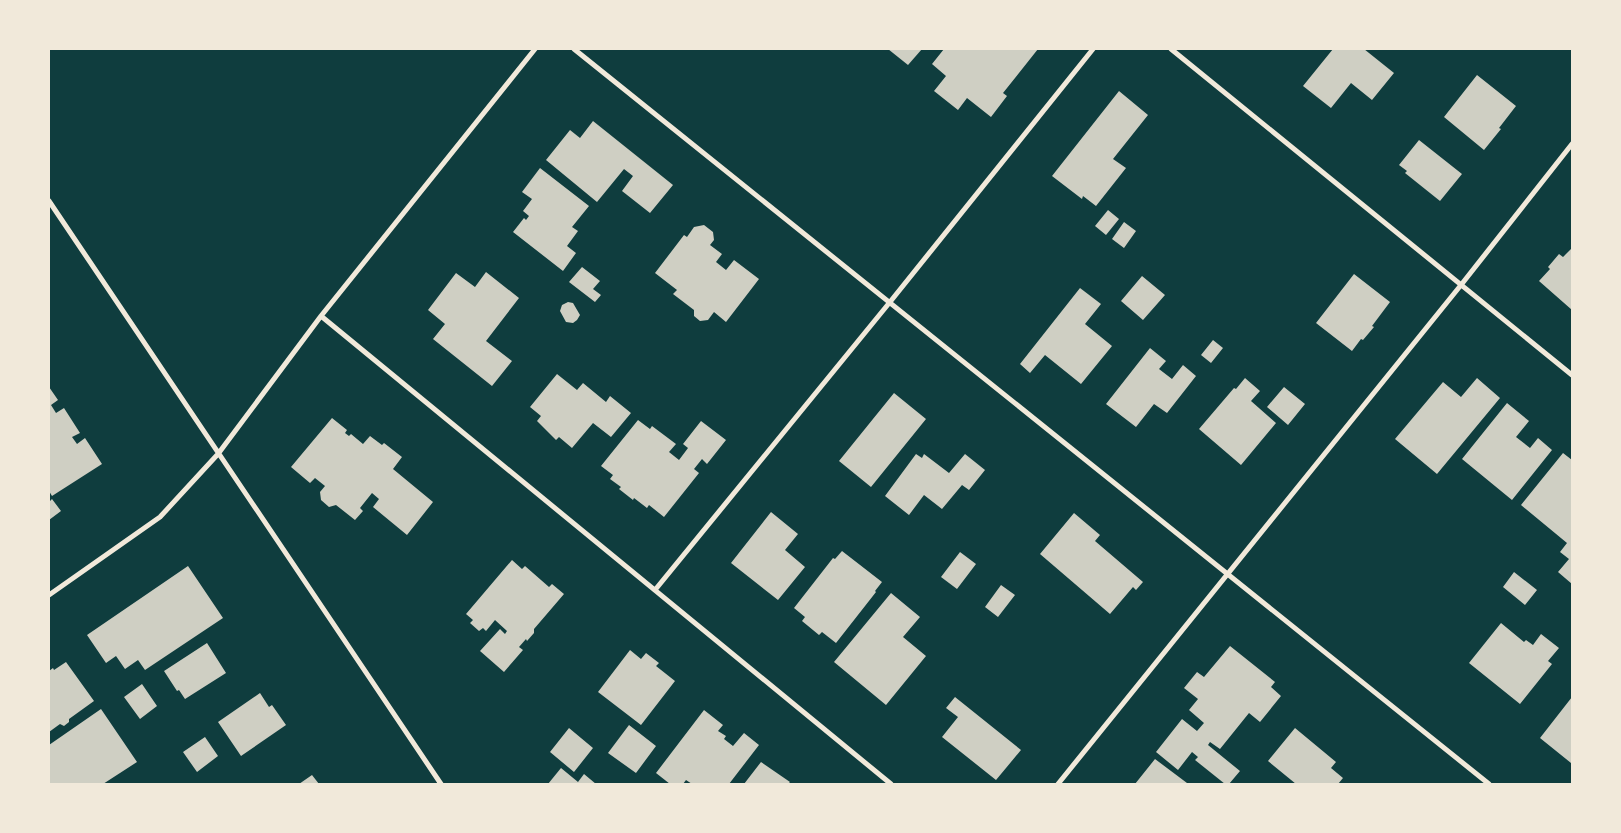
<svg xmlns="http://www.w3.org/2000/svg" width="1621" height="833" viewBox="0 0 1621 833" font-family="'Exo 2',sans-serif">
  <rect width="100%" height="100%" fill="#0f3d3e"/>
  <path fill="#cfcfc3" d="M888 49H922L908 65Z
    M944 49H1038L1003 93 1007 96 991 117 967 98 958 110 934 91 946 76 932 64Z
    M1333 49H1364L1394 73 1372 100 1351 83 1331 108 1303 86Z
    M1477 75 1516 106 1499 128 1501 129 1484 150 1444 117Z
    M1119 91 1148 115 1113 159 1126 168 1096 206 1083 196 1082 199 1052 176Z
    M593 121 673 185 650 213 622 191 633 176 624 169 597 202 546 160 570 130 580 138Z
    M1419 140 1462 174 1440 201 1405 173 1407 171 1399 165Z
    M540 168 589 206 572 227 578 231 567 246 576 253 563 271 513 232 524 218 526 220 529 216 523 211 532 199 522 192Z
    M1108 210 1119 219 1106 235 1095 226Z
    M1124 222 1136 231 1124 248 1112 239Z
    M704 225 713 232 714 240 710 245 722 254 716 262 726 270 734 260 759 279 726 322 714 312 708 320 700 321 694 316V310L673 294 677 290 655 273 684 235 687 237 694 227Z
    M1572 248V310L1539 281 1550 269 1548 267 1559 254 1563 257Z
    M582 267 600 281 593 289 601 295 595 302 569 282Z
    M486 272 519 298 486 341 512 361 492 386 433 339 445 324 428 310 456 273 475 287Z
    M1354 274 1390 302 1372 326 1374 327 1363 340 1361 339 1352 351 1316 323Z
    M1142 276 1165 295 1143 320 1121 301Z
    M1080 288 1101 304 1085 324 1112 346 1081 384 1045 355 1030 373 1020 364Z
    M568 302 573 303 580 315 577 320 573 323 566 322 560 311 562 305Z
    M1213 340 1223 348 1211 363 1201 355Z
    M1150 348 1166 361 1159 369 1172 379 1183 365 1196 376 1167 413 1154 404 1136 427 1106 404Z
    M557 374 577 390 583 383 606 402 610 396 631 413 611 437 593 423 572 448 559 437 556 440 537 421 541 416 530 407Z
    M1245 378 1260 391 1251 401 1276 423 1241 465 1199 429 1234 388 1236 389Z
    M1477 378 1500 398 1437 474 1395 439 1443 382 1461 397Z
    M49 387 58 400 51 405 56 413 64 408 80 433 72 437 77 444 85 438 102 464 52 496 49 491Z
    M1284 387 1305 404 1288 425 1267 407Z
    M894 393 926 419 871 487 839 461Z
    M1507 403 1529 421 1516 437 1530 448 1538 438 1552 450 1512 500 1462 459Z
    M332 418 347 430 345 433 349 436 351 434 363 444 370 436 382 445 384 443 402 457 393 469 433 502 407 535 373 507 379 499 372 493 360 508 363 511 355 520 336 505 329 507 321 500 320 492 325 486 315 478 310 483 291 467Z
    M638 420 650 429 652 426 676 444 669 452 679 460 688 448 683 444 701 421 726 440 707 464 702 459 694 469 699 473 664 517 649 505 647 508 634 498 633 500 619 489 621 487 610 479 613 475 601 466Z
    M1563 453 1572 460V584L1558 572 1569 559 1560 552 1567 543 1521 505Z
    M916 454 922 458 924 454 949 473 965 454 985 470 969 490 962 485 942 509 924 495 909 515 885 496Z
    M52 499 61 511 49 520V502Z
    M771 512 798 534 785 550 805 567 778 600 731 563Z
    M1074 513 1100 535 1095 541 1143 582 1136 590 1133 587 1110 614 1040 554Z
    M842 551 882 582 875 591 876 592 836 643 822 632 819 635 802 621 805 617 794 608 833 558 835 559Z
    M960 552 976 564 957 589 941 577Z
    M512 560 522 569 525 566 549 587 552 584 564 594 534 629V633L527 641 526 639 519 647 523 650 504 672 480 651 500 629 505 634 507 631 495 620 486 631 483 628 479 631 470 623 473 620 466 614Z
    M188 566 223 618 145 670 138 660 125 669 116 656 106 663 87 635Z
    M1514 572 1537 590 1525 605 1503 587Z
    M1001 585 1015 595 998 617 985 607Z
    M891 593 920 617 903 637 926 656 886 705 834 662Z
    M1501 623 1524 642 1526 640 1533 645 1541 634 1559 648 1548 661 1552 664 1520 704 1469 663Z
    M207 643 226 673 185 699 179 690 177 691 164 671Z
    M1230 646 1275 682 1271 687 1281 696 1260 722 1249 713 1220 749 1210 742 1208 745 1240 771 1229 784H1225L1195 760 1198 757 1192 752 1178 770 1156 752 1182 719 1197 731 1204 723 1189 710 1198 699 1184 688 1197 672 1204 677Z
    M630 650 641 659 646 653 659 663 656 666 675 681 641 725 598 692Z
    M66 662 94 701 69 719V722L64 726 60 724 49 732V671L53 668 54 670Z
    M142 684 157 706 140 719 124 697Z
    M260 693 269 707 272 705 286 725 241 756 218 722Z
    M955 697 1021 750 996 780 942 737 958 717 946 708Z
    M1572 697V761L1571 763 1540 738Z
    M101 709 137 762 103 784H49V745Z
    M704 710 723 725 718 731 726 736 724 739 733 746 744 733 759 745 729 784H692L686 780 683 784H670L656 773Z
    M629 725 656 746 636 773 608 753Z
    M569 728 593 748 574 772 550 752Z
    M1295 728 1336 762 1331 768 1343 778 1338 784H1296L1268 761Z
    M205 737 218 756 197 772 183 752Z
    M1155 759 1187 783 1186 784H1135Z
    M761 762 790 782 788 784H744Z
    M561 768 578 782 584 774 596 784H548Z
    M312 775 319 784H299Z"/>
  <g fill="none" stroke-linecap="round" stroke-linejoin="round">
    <path stroke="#f1e9da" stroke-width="5" d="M574 49 1489 784
      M1171 49 1572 375
      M49 201 441 784
      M321 316 891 784
      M655 590 890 302 1093 49
      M49 595 160 517 218 454 321 316 535 49
      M1058 784 1461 285 1572 144"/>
  </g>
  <rect width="1621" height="833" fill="none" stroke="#f1e9da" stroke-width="100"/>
</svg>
